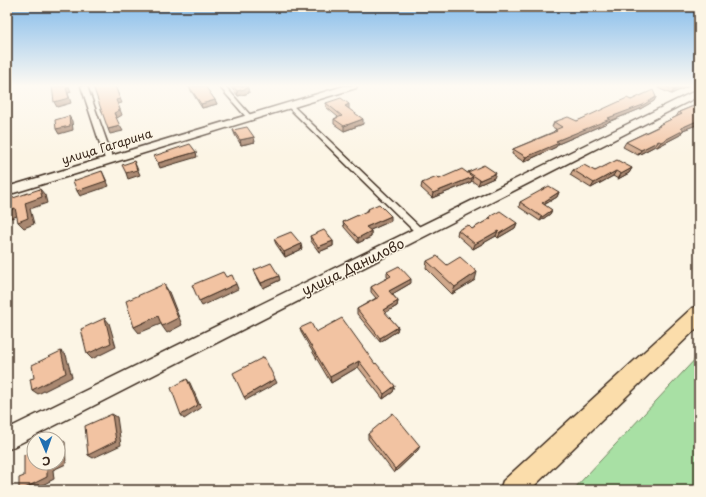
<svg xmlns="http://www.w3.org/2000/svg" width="706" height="497" viewBox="0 0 706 497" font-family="'Playpen Sans',sans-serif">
  <rect width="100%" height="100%" fill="#fcf5e5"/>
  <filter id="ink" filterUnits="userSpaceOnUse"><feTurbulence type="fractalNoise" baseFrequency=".025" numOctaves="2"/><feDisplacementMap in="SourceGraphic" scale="8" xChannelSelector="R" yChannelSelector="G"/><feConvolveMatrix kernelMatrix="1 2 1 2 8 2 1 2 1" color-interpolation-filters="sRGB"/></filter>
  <g filter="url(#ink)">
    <path fill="#a8e0a4" stroke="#728561" d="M699 355V490H573Z"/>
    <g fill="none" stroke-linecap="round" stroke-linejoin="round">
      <defs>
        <path id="street" d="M81 86H87L113 159 112 161H109L105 159Z
          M219 86H225L251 116V118H247Z
          M287 104H291L424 231 426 233 424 235H418L287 106Z"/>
        <path id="secondary" d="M344 86H357L356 88 7 195V187Z
          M699 89V96L7 450V429Z"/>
        <path id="primary" d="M699 306V326L530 490H500L503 481 692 308Z"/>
      </defs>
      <use href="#street" stroke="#3b2a1e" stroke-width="3"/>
      <use href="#secondary" stroke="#3b2a1e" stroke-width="3"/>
      <use href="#primary" stroke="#3b2a1e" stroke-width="3"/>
      <use href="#street" fill="#fcf5e5" fill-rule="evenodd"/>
      <use href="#secondary" fill="#fcf5e5" fill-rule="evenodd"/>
      <use href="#primary" fill="#fbddab" fill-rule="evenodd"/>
    </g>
    <path fill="#d0a88b" stroke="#3b2a1e" d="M188 86H205L215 100 217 104 202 108Z
      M230 86H247L249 93 238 96Z
      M659 86H689L671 94 658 88Z
      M656 97 654 101 640 109 608 122 607 123 558 144 556 147 524 162 512 154 513 149 553 132 556 129 552 127 554 122 577 121 631 100Z
      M326 103 349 109 363 124 344 131 334 124V119L338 117 326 107Z
      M699 103V124L683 130 680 135 657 147 655 146 638 155 623 147 626 142 657 127 659 125 676 117 679 112 698 104Z
      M233 130 255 142 241 145 235 135Z
      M632 168 629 173 618 179 613 176 591 188 570 175 573 170 595 171Z
      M468 172 494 178 478 185 472 181 471 182 432 198 421 188 422 183 439 179 468 173Z
      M559 192 557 197 544 205 552 210 550 214 540 221 519 207 520 202Z
      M368 209 391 221 370 230 371 231V237L358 243 344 227 343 222 368 211Z
      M489 217 517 223 515 228 498 238 496 236 473 249 457 235 458 230 472 229 488 220Z
      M310 236 333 241V246L319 252 311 241Z
      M274 239 302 249 285 257 276 244Z
      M427 261 447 265 475 280 452 294 426 268Z
      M254 270 280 280 263 288 256 275Z
      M387 272 411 283 392 294 398 301 397 306 385 313 398 327 397 331 380 342 357 314V309L376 298 371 292V287L388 278 387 277Z
      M300 328 316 332 375 364 395 386 393 392 383 399 358 367 331 383 302 334Z
      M368 434 418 450 394 473 368 439Z"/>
    <path fill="#a98871" stroke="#3b2a1e" d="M68 86H69L71 92 68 93 71 103 57 107 54 102Z
      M115 86 122 103 118 104 122 115 117 118 114 113 116 100Z
      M682 86H689L671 94 674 90Z
      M248 88 249 93 238 96 237 91Z
      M656 97 654 101 640 109 608 122 607 123 558 144 556 147 524 162 526 157 556 141Z
      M215 100 217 104 202 108 201 104Z
      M349 104V109L345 106Z
      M69 116 72 121 73 130 59 134 56 129Z
      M363 119V124L344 131V126Z
      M699 120V124L683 130 680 135 657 147 661 142 681 128Z
      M120 126 123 131 110 134 108 129Z
      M254 137 255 142 241 145 240 140Z
      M659 141 655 146 638 155 641 150Z
      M196 152 197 157 160 168 158 163Z
      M134 161 140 175 128 179 126 173Z
      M632 168 629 173 618 179 621 174Z
      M102 171 109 186 80 196 77 191Z
      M616 171 613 176 591 188 594 183Z
      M496 173 494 178 478 185 480 180Z
      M473 177 471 182 432 198 433 193Z
      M40 189 45 195 47 203 30 209 34 224 24 228 18 222 25 203Z
      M559 192 557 197 540 207 542 203Z
      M15 208 21 215 7 219V211Z
      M552 210 550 214 540 221 542 217Z
      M391 216V221L366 232V227Z
      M517 223 515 228 498 238 500 233Z
      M371 231V237L358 243V238Z
      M498 231 496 236 473 249 475 244Z
      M333 241V246L319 252 318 247Z
      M301 244 302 249 285 257 284 252Z
      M477 272 475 280 452 294 455 287Z
      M279 276 280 280 263 288 261 283Z
      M411 279V283L389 296V291Z
      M164 284 169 292 182 325 167 333 162 326Z
      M236 284 238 289 202 306 199 301Z
      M398 301 397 306 383 314V310Z
      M158 316 163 323 139 333 134 327Z
      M105 318 109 323 116 347 92 359 87 354Z
      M398 327 397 331 380 342V338Z
      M61 351 66 355 72 377 38 394 32 390Z
      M359 361 358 367 331 383 330 377Z
      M187 379 190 383 201 408 184 419 181 415Z
      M275 379 277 383 246 400 244 397Z
      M395 386 393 392 383 399 384 394Z
      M112 414 117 417 121 445 93 458 88 455Z
      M59 439 65 442 66 464 53 470 54 479 33 490H21L47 467 55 463H58Z
      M420 446 418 450 394 473 395 469Z"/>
    <path fill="#f2c3a2" stroke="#3b2a1e" d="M52 86H68V88H66L69 98 54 102Z
      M93 86H115L120 99 116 100 120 110 114 113 120 126 108 129Z
      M189 86H205L215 100 201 104Z
      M233 86H247L248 88 237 91Z
      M665 86H682L674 90Z
      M653 90 656 97 643 105 608 118 610 119 556 141 559 143 526 157 513 149 557 131 555 130 562 127 554 122 568 117 577 121 627 98 631 100Z
      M341 98 349 104 345 106 363 119 344 126 334 119 342 116 326 103Z
      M699 104V120L681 128 684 130 661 142 659 141 641 150 626 142 660 126 659 125 682 114 679 112Z
      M69 116 70 126 56 129 55 120Z
      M247 127 254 137 240 140 233 130Z
      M190 144 196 152 158 163 154 156Z
      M617 160 632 168 621 174 616 171 594 183 573 170 584 165 595 171Z
      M134 161 137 170 126 173 122 165Z
      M484 165 496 173 480 180 468 172Z
      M462 169 473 177 433 193 422 183 437 177 439 179Z
      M102 171 106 181 77 191 73 181Z
      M549 186 559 192 542 203 552 210 542 217 520 202Z
      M40 189 42 197 25 203 28 218 18 222 15 208 7 211V200Z
      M379 204 391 216 366 227 371 231 358 238 343 222 369 210 368 209Z
      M500 211 517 223 500 233 498 231 475 244 458 230 468 225 472 229 491 218 489 217Z
      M324 230 333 241 318 247 310 236Z
      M291 232 301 244 284 252 274 239Z
      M437 256 447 265 460 257 477 272 455 287 427 261Z
      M271 263 279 276 261 283 254 270Z
      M399 266 411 279 389 291 398 301 383 310 398 327 380 338 357 309 379 297 371 287 391 276 387 272Z
      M223 272 226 277 232 275 236 284 199 301 192 285Z
      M164 284 178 318 162 326 158 316 134 327 126 301Z
      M105 318 111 343 87 354 81 329Z
      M342 318 375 364 376 363 395 386 384 394 359 361 330 377 300 328 311 323 316 332Z
      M61 351 66 373 32 390 30 379 34 378 32 365Z
      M264 357 275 379 244 397 233 373Z
      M187 379 198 405 181 415 171 388Z
      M393 413 420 446 395 469 368 434Z
      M112 414 116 441 88 455 85 426Z
      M58 439H59L60 461 58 462Z
      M34 451V463H55L47 467V477L21 490H19V478L24 476V455Z"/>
  </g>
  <linearGradient id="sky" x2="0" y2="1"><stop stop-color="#85bceb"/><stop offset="0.55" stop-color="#fefaf3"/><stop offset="1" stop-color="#fefaf3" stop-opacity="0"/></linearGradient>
  <rect width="706" height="156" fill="url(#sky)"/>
  <g text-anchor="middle" stroke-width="3" stroke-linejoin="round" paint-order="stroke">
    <g font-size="12" fill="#3b2a1e" stroke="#fcf5e5">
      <text transform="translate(107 147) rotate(-17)" y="4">улица Гагарина</text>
    </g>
    <g font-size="14" fill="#3b2a1e" stroke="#fcf5e5">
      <text transform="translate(353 267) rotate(-26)" y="5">улица Данилово</text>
    </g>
  </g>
  <rect width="706" height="497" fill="none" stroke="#fcf5e5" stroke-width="24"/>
  <rect x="12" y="12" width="682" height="473" fill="none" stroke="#3b2a1e" stroke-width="1.5" filter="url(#ink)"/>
  <g transform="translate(46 451) rotate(178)"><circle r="19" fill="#fcf5e5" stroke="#afa495"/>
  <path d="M0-3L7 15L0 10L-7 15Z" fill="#1f6fb2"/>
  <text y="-6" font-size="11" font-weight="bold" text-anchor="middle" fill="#3b2a1e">С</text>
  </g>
</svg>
